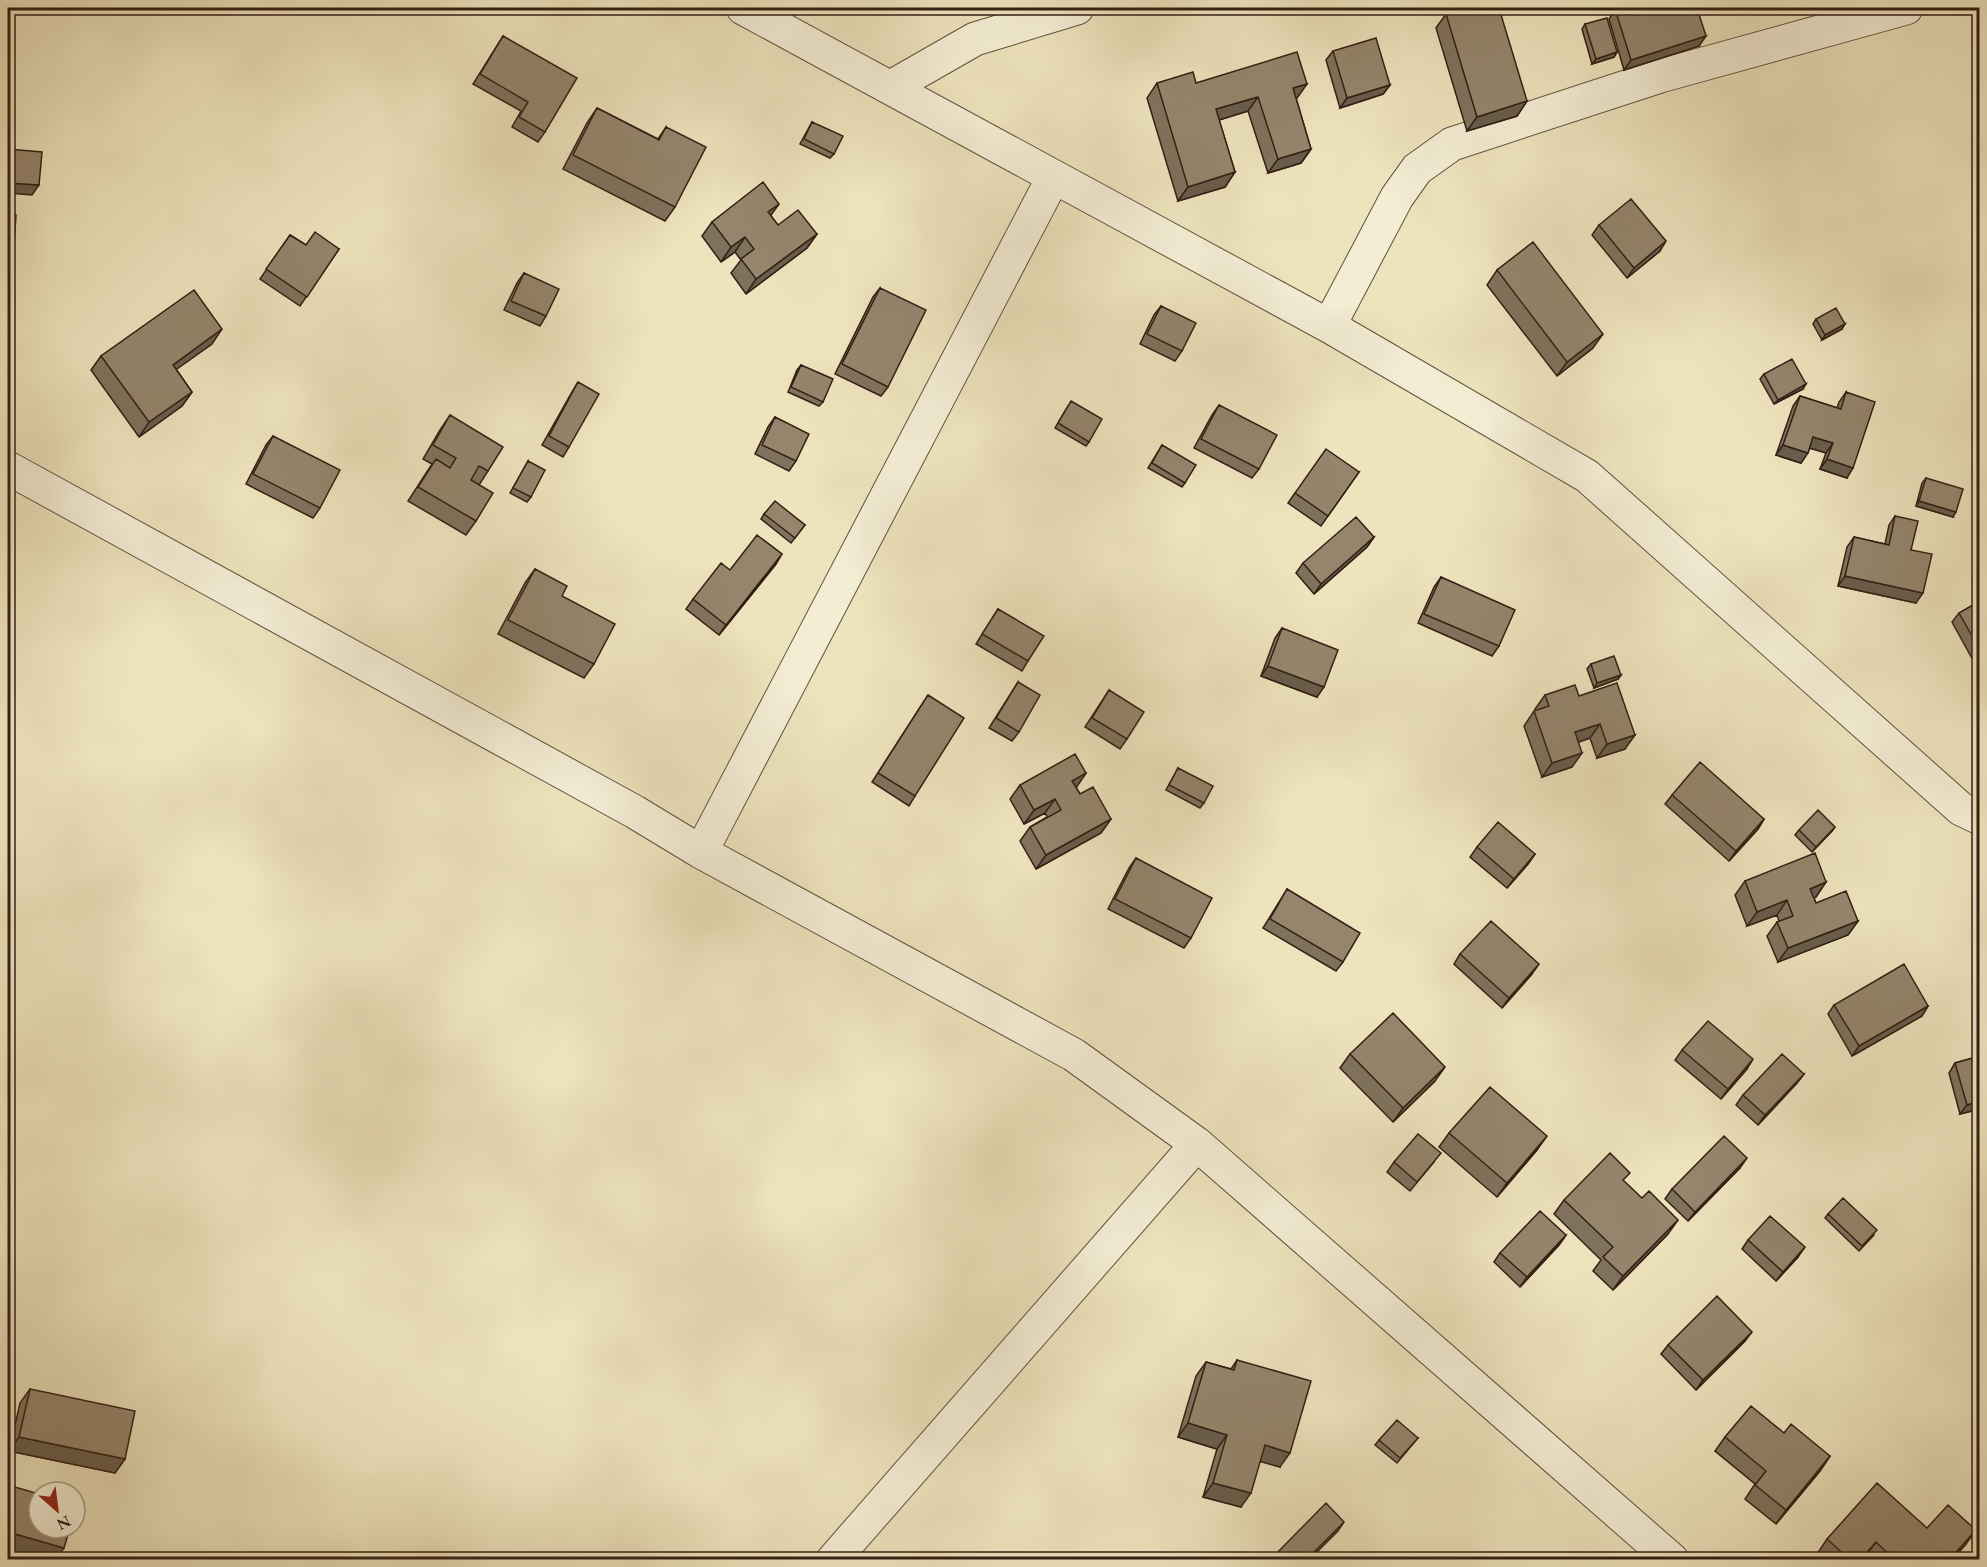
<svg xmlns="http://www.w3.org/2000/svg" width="1987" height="1567" viewBox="0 0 1987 1567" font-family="'EB Garamond',serif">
  <rect width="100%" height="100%" fill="#ede3bd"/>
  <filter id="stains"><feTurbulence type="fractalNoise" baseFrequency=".00333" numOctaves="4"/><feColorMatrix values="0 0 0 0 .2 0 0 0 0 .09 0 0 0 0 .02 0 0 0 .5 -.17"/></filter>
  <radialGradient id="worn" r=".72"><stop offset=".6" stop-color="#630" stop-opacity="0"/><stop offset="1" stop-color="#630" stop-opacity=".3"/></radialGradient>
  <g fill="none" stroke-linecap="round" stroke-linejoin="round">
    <defs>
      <path id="minor" d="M743 8 1329 326 1587 476 1961 809 1980 818
        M891 87 975 39 1077 8
        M1329 326 1397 197 1417 169 1452 144 1660 76 1906 8
        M8 468 635 812 701 852 1074 1055 1197 1144 1672 1560
        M701 852 1053 178
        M833 1560 1197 1144"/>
    </defs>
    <use href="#minor" stroke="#62503e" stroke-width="35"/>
    <use href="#minor" stroke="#f3edd4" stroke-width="33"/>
  </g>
  <path fill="#7f725d" stroke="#341f14" stroke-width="1.5" d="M1615 9 1699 46 1624 70 1609 19Z
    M1446 14 1527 101 1517 116 1467 131 1436 28Z
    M1585 24 1617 52 1614 57 1592 64 1582 29Z
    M503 36 545 132 538 142 512 127 521 111 473 84Z
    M1333 51 1390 85 1383 94 1340 108 1326 60Z
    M1157 83H1196L1297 98H1296L1311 149 1301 163 1268 173 1248 111 1219 120 1235 172 1225 187 1178 201 1147 98Z
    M597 108 658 139 666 127 675 207 665 221 563 169 587 123Z
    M1980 114V128L1976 119Z
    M812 122 834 154 830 158 800 144Z
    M771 216 778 225 817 234 807 248 746 294 731 273 741 260 735 252 721 262 702 236 712 222Z
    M1599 225 1660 251 1627 278 1592 235Z
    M290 235 306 245 339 249 300 306 260 279Z
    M1497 270 1593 348 1557 376 1487 285Z
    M524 273 546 316 540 326 504 310 517 283Z
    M880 288 888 387 881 396 835 374 873 297Z
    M1161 306 1182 351 1175 361 1140 344 1154 315Z
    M1816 319 1842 329 1822 340 1813 324Z
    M212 344 176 369 192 392 182 406 139 437 91 370 101 356Z
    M801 365 823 402 819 406 788 392 797 370Z
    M1764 374 1803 389 1774 404 1760 379Z
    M578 382 569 447 563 457 542 445 572 392Z
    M1846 392 1847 478 1820 469 1826 453 1810 448 1801 463 1776 455 1793 406 1800 396 1837 408 1839 402Z
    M1219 405 1259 469 1252 478 1194 448 1212 415Z
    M1068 406 1089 442 1086 446 1055 428Z
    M450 415 488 471 479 485 476 521 466 535 408 501 432 464 423 459 440 430Z
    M775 417 796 461 789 471 755 454 768 427Z
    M273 436 320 508 313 518 246 484 266 445Z
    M1162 445 1185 483 1182 487 1148 468Z
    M528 461 531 497 527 502 510 493Z
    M1359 472 1321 526 1288 503 1295 493Z
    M1926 478 1953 517 1916 506 1922 483Z
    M764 514 805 525 791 543 761 519Z
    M1895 516 1911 550 1916 603 1838 586 1847 547 1854 537 1885 544 1889 525Z
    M1374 537 1367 547 1314 594 1296 573 1303 563Z
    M776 564 719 635 686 609 693 599Z
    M535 569 562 596 594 664 584 678 498 634 525 583Z
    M1441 577 1499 646 1492 656 1418 623 1434 587Z
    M1980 601V659L1974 662 1952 622 1959 613Z
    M998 609 1028 661 1022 671 976 644Z
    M1282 628 1317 697 1261 676 1275 638Z
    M1591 664 1621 675 1618 679 1594 688 1587 669Z
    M1018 682 1019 732 1012 741 989 728Z
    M1109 690 1127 739 1120 749 1085 727Z
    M928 695 915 796 909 806 872 782Z
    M1545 695 1579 696 1625 749 1597 758 1590 738 1578 742 1572 767 1542 777 1524 726 1534 711H1536L1535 709Z
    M1178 768 1204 803 1200 808 1166 790Z
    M1086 773 1076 787 1080 794 1111 819 1101 833 1036 869 1020 841 1030 827 1047 817 1045 813 1024 824 1010 799 1020 785Z
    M1672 795 1764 819 1758 829 1729 861 1665 804Z
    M1799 830 1832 831 1812 852 1795 835Z
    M1477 847 1535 854 1528 864 1507 888 1470 857Z
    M1136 858 1191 938 1184 948 1108 909 1129 868Z
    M1745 881 1826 882 1816 897 1814 898 1816 903 1858 921 1848 935 1778 962 1767 936 1777 922 1779 921 1777 915 1747 926 1735 895Z
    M1287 889 1343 962 1336 971 1263 928Z
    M1460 954 1532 974 1502 1008 1454 964Z
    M1834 1005 1928 1006 1922 1016 1852 1056 1828 1014Z
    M1682 1050 1747 1069 1721 1099 1675 1060Z
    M1350 1054 1435 1081 1393 1122 1340 1068Z
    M1980 1056V1109L1960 1114 1949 1073 1955 1063Z
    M1804 1074 1797 1083 1758 1125 1736 1105 1743 1095Z
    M1449 1133 1537 1150 1497 1197 1439 1147Z
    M1394 1162H1434L1410 1191 1387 1172Z
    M1740 1168 1688 1221 1665 1199 1672 1189Z
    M1624 1182 1668 1234 1613 1290 1593 1271 1601 1260 1554 1214 1564 1200Z
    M1828 1214 1874 1235 1859 1251 1825 1218Z
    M1566 1235 1559 1245 1520 1287 1494 1262 1500 1253Z
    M1748 1240 1798 1257 1776 1281 1742 1249Z
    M1745 1341 1696 1390 1661 1354 1668 1345Z
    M1237 1360 1280 1467 1260 1461 1241 1507 1203 1497 1217 1449 1178 1437 1196 1376 1206 1362 1231 1369Z
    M30 1389 125 1459 115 1473 9 1451 20 1403Z
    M1784 1433 1830 1456 1820 1471 1776 1524 1745 1499 1755 1484 1715 1451 1725 1437Z
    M1418 1438 1397 1463 1375 1445 1379 1440Z
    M1927 1528 1966 1544 1952 1560H1869L1866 1557 1863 1560H1824L1817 1554 1827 1539Z"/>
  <path fill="#685d4c" stroke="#341f14" stroke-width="1.5" d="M1706 36 1699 46 1624 70 1631 60Z
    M1617 52 1614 57 1592 64 1596 59Z
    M1307 84 1297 98 1283 103 1293 88Z
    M1390 85 1383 94 1340 108 1347 98Z
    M1258 97 1248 111 1206 124 1216 109Z
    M1527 101 1517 116 1467 131 1477 117Z
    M1311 149 1301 163 1268 173 1278 159Z
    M1235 172 1225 187 1178 201 1188 187Z
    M8 183 39 185 32 195 8 193Z
    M779 204 769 218 768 212Z
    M817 234 807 248 746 294 756 279Z
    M745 237 735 252 721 262 731 247Z
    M1666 241 1660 251 1627 278 1634 268Z
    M8 262H13L8 270Z
    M1845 324 1842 329 1822 340 1825 335Z
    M222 329 212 344 163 379 173 365Z
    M1603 334 1593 348 1557 376 1567 362Z
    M1806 384 1803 389 1774 404 1778 400Z
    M192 392 182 406 139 437 149 422Z
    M1813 437 1833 443 1826 453 1806 447Z
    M1783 445 1808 453 1801 463 1776 455Z
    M1827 459 1853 468 1847 478 1820 469Z
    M1919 501 1956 512 1953 517 1916 506Z
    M1374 537 1367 547 1314 594 1321 584Z
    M782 554 776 564 719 635 726 625Z
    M1845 576 1923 593 1916 603 1838 586Z
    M1980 654V659L1974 662Z
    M1268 666 1324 687 1317 697 1261 676Z
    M1621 675 1618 679 1594 688 1597 683Z
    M1600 724 1590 738 1565 747 1575 732Z
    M1635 735 1625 749 1597 758 1607 744Z
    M1582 753 1572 767 1542 777 1552 763Z
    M1086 773 1076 788 1072 781Z
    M1055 799 1045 813 1024 824 1034 810Z
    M1111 819 1101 833 1036 869 1046 855Z
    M1764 819 1758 829 1729 861 1736 851Z
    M1835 827 1832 831 1812 852 1816 847Z
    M1535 854 1528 864 1507 888 1514 879Z
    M1826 882 1816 897 1800 903 1810 889Z
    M1787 900 1777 915 1747 926 1757 912Z
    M1858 921 1848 935 1778 962 1788 948Z
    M1539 964 1532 974 1502 1008 1509 998Z
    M1928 1006 1922 1016 1852 1056 1859 1046Z
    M1753 1059 1747 1069 1721 1099 1728 1089Z
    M1445 1067 1435 1081 1393 1122 1403 1108Z
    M1804 1074 1797 1083 1758 1125 1765 1115Z
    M1980 1101V1109L1960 1114 1967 1105Z
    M1547 1136 1537 1150 1497 1197 1507 1183Z
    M1747 1158 1740 1168 1688 1221 1695 1212Z
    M1678 1220 1668 1234 1613 1290 1623 1276Z
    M1566 1235 1559 1245 1520 1287 1527 1277Z
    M1805 1247 1798 1257 1776 1281 1783 1272Z
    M1752 1332 1745 1341 1696 1390 1703 1380Z
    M1188 1423 1227 1435 1217 1449 1178 1437Z
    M19 1437 125 1459 115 1473 9 1451Z
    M1265 1445 1290 1453 1280 1467 1255 1460Z
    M1830 1456 1820 1471 1776 1524 1786 1510Z
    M1213 1483 1251 1493 1241 1507 1203 1497Z
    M1344 1522 1338 1531 1309 1560H1306Z
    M1976 1530 1966 1544 1952 1560H1949Z
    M8 1532 64 1548 56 1560H45L8 1549Z
    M1876 1542 1863 1560H1860Z"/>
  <path fill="#94856c" stroke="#341f14" stroke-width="1.5" d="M1467 8H1499L1527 101 1477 117 1446 14Z
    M1621 8H1697L1706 36 1631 60 1615 9Z
    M1607 18 1617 52 1596 59 1585 24Z
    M503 36 577 78 545 132 519 117 528 102 480 74Z
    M1376 38 1390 85 1347 98 1333 51Z
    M1297 52 1307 84 1293 88 1311 149 1278 159 1258 97 1216 109 1235 172 1188 187 1157 83 1193 72 1196 83Z
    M597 108 659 140 666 127 706 147 675 207 573 155Z
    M812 122 843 136 834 154 804 139Z
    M8 149 42 152 39 185 8 183Z
    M763 182 779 204 768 212 778 225 798 210 817 234 756 279 741 259 754 249 745 237 731 247 712 222Z
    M1631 199 1666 241 1634 268 1599 225Z
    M8 215H16L13 262H8Z
    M315 232 339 249 307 297 266 269 290 235 306 245Z
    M1533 242 1603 334 1567 362 1497 270Z
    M524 273 559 289 546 316 511 301Z
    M880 288 926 310 888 387 842 364Z
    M194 290 222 329 173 365 192 392 149 422 101 356Z
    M1161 306 1196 323 1182 351 1147 334Z
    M1836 308 1845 324 1825 335 1816 319Z
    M1792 359 1806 384 1778 400 1764 374Z
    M801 365 833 379 823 402 791 387Z
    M578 382 599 394 569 447 549 436Z
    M1846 392 1875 402 1853 468 1827 459 1833 443 1813 437 1808 453 1783 445 1800 396 1841 409Z
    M1071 401 1102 419 1089 442 1058 423Z
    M1219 405 1277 435 1259 469 1201 439Z
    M450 415 503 447 488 471 479 466 471 480 493 493 476 521 418 487 436 459 450 468 456 458 433 445Z
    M775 417 809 434 796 461 762 445Z
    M273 436 340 470 320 508 253 474Z
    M1162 445 1196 465 1185 483 1152 463Z
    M1326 449 1359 472 1328 516 1295 493Z
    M528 461 545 470 531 497 513 488Z
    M1926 478 1963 489 1956 512 1919 501Z
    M775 501 805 525 795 538 764 514Z
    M1895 516 1918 521 1911 550 1932 554 1923 593 1845 576 1854 537 1889 545Z
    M1356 517 1374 537 1321 584 1303 563Z
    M757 535 782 554 726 625 693 599 721 563 730 570Z
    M535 569 567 586 562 596 615 624 594 664 508 620Z
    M1441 577 1515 610 1499 646 1424 614Z
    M1980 601V650L1959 613Z
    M998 609 1044 636 1028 661 982 634Z
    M1282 628 1338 650 1324 687 1268 666Z
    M1614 656 1621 675 1597 683 1591 664Z
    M1018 682 1040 695 1019 732 996 718Z
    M1617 683 1635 735 1607 744 1600 724 1575 732 1582 753 1552 763 1534 711 1549 706 1545 695 1575 685 1579 696Z
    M1109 690 1144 712 1127 739 1092 718Z
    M928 695 964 718 915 796 878 773Z
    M1075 754 1086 773 1072 781 1080 794 1093 787 1111 819 1046 855 1030 827 1061 810 1055 799 1034 810 1020 785Z
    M1700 762 1764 819 1736 851 1672 795Z
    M1178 768 1213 786 1204 803 1169 785Z
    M1818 810 1835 827 1816 847 1799 830Z
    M1498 822 1535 854 1514 879 1477 847Z
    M1815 853 1826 882 1810 889 1816 903 1846 891 1858 921 1788 948 1777 922 1793 916 1787 900 1757 912 1745 881Z
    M1136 858 1212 898 1191 938 1115 899Z
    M1287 889 1360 933 1343 962 1270 919Z
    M1491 921 1539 964 1509 998 1460 954Z
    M1904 964 1928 1006 1859 1046 1834 1005Z
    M1393 1013 1445 1067 1403 1108 1350 1054Z
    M1708 1021 1753 1059 1728 1089 1682 1050Z
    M1782 1054 1804 1074 1765 1115 1743 1095Z
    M1980 1056V1101L1967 1105 1955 1063Z
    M1490 1087 1547 1136 1507 1183 1449 1133Z
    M1418 1134 1441 1153 1417 1182 1394 1162Z
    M1724 1136 1747 1158 1695 1212 1672 1189Z
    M1610 1153 1630 1173 1623 1180 1642 1198 1649 1191 1678 1220 1623 1276 1603 1257 1613 1247 1564 1200Z
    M1843 1198 1877 1230 1862 1246 1828 1214Z
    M1540 1211 1566 1235 1527 1277 1500 1253Z
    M1770 1216 1805 1247 1783 1272 1748 1240Z
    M1717 1296 1752 1332 1703 1380 1668 1345Z
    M1237 1360 1311 1381 1290 1453 1265 1445 1251 1493 1213 1483 1227 1435 1188 1423 1206 1362 1234 1370Z
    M30 1389 135 1411 125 1459 19 1437Z
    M1751 1406 1784 1433 1791 1424 1830 1456 1786 1510 1755 1485 1766 1471 1725 1437Z
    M1397 1420 1418 1438 1400 1458 1379 1440Z
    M1877 1483 1927 1528 1948 1505 1976 1530 1949 1560H1895L1876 1542 1860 1560H1850L1827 1539Z
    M8 1485 39 1494V1528H70L64 1548 8 1532Z
    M1326 1503 1344 1522 1306 1560H1270Z"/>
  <rect width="1987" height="1567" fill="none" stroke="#ede3bd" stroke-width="30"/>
  <rect x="9" y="9" width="1969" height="1549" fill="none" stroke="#341f14" stroke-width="3"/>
  <rect x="15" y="15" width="1957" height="1537" fill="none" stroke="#341f14" stroke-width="1.5"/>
  <g transform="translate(57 1510) rotate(152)"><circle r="28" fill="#f3edd4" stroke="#a79b87" stroke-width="1.5"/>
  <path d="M0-4.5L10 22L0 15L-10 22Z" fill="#8f2418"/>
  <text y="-9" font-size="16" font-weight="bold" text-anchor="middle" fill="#341f14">N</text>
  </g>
  <rect width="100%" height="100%" filter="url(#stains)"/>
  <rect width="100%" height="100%" fill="url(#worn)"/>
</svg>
